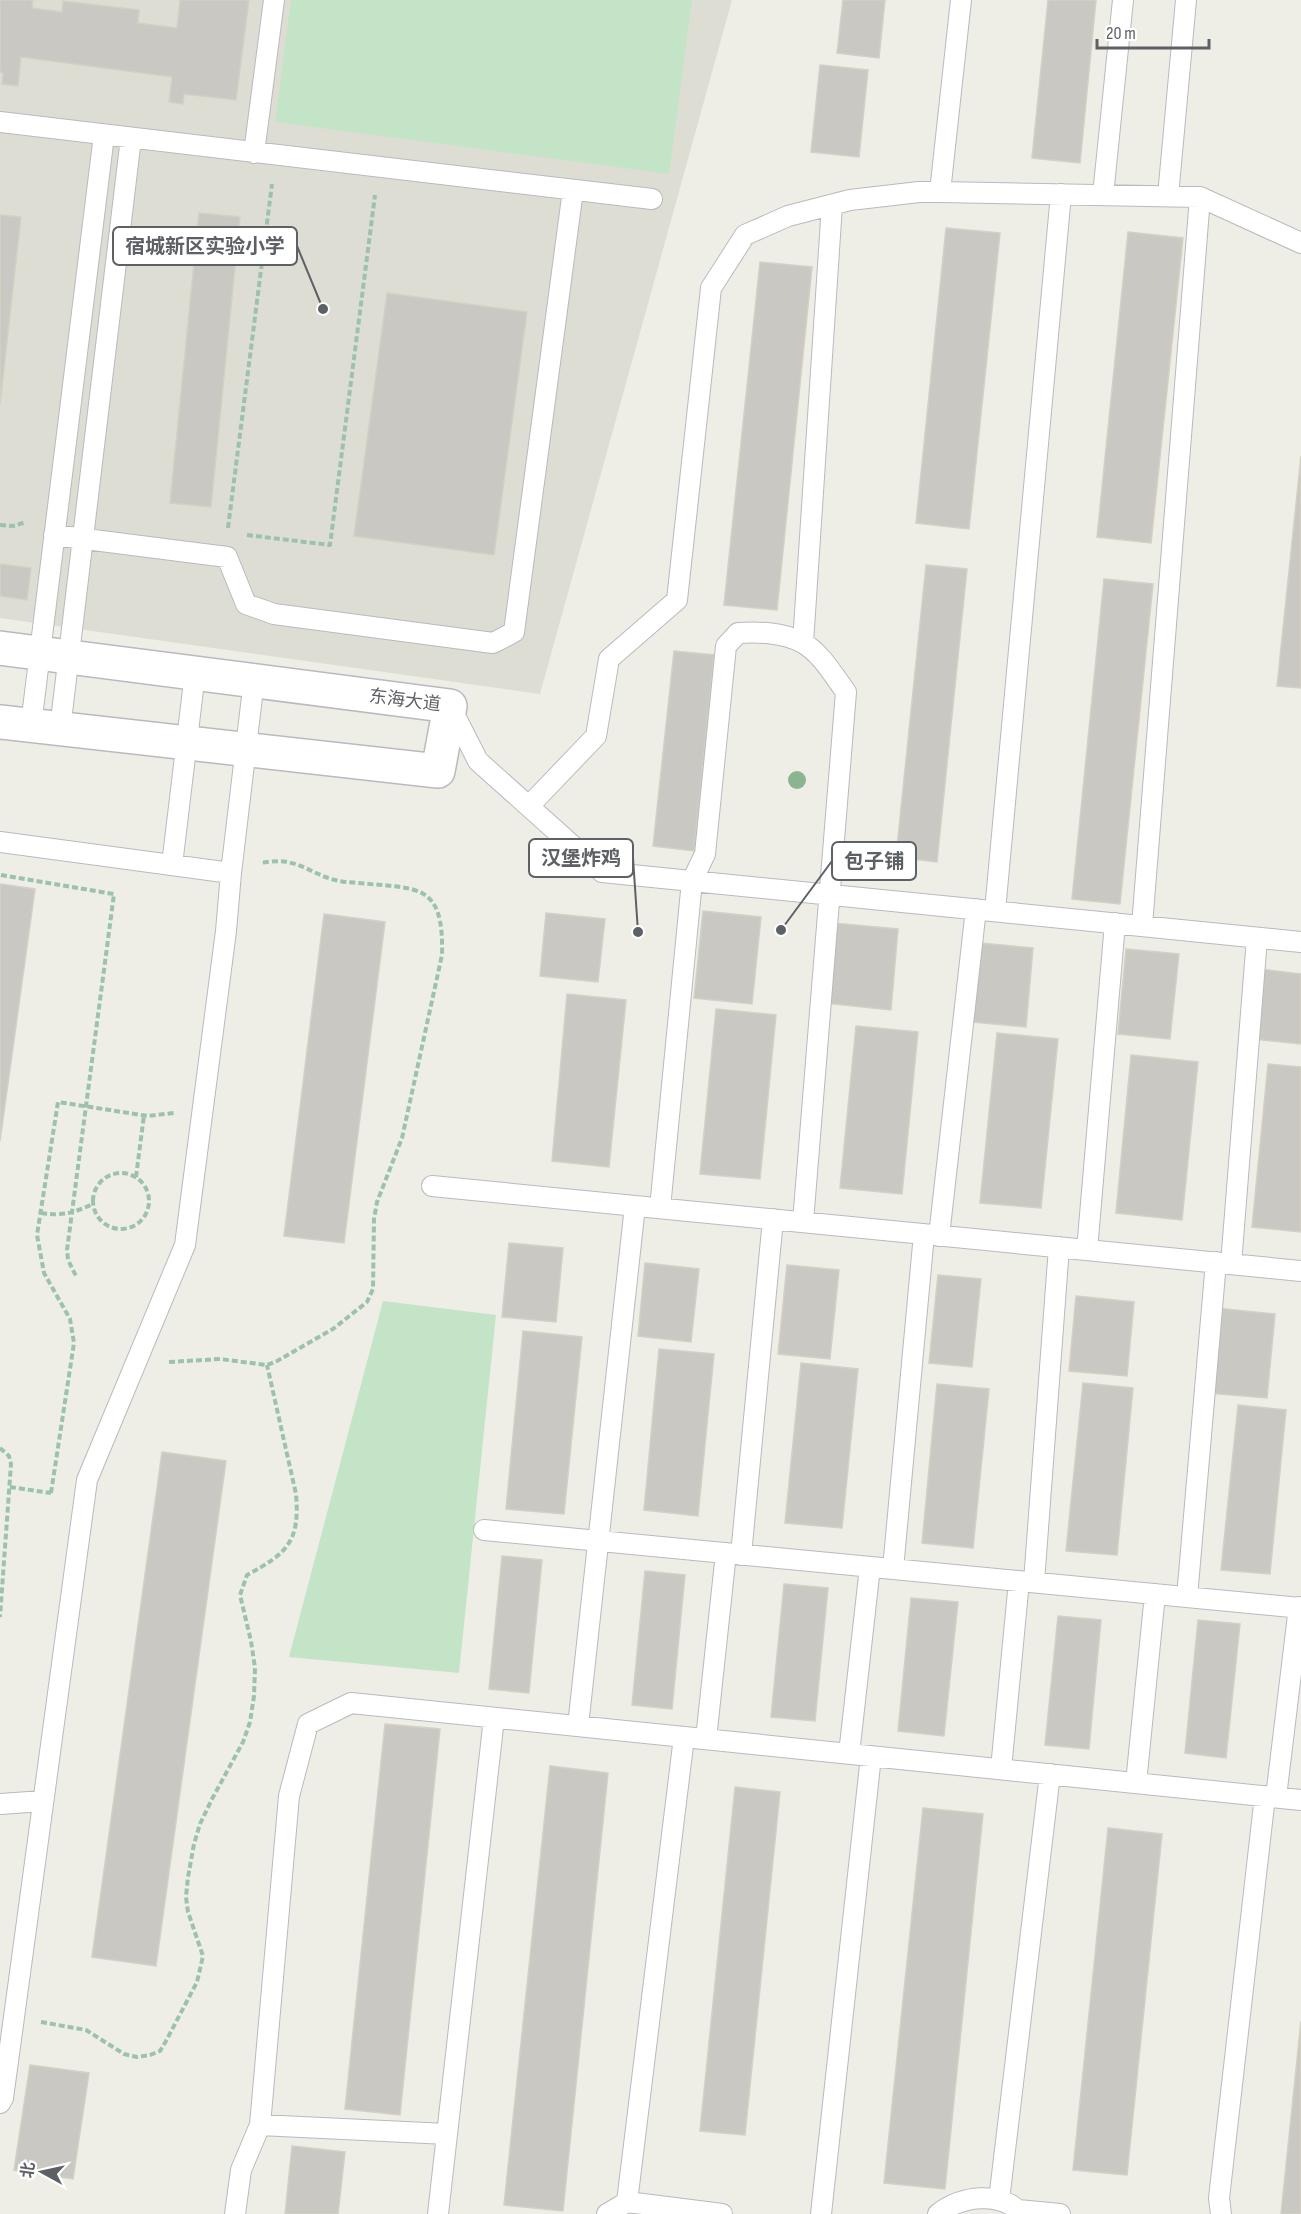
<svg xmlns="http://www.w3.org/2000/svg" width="1301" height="2214" viewBox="0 0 1301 2214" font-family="'Sofia Sans Condensed','Noto Sans SC',sans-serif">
  <rect width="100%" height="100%" fill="#eeeee6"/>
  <path fill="#deddd4" d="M0 0H732L540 694 0 618Z"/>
  <path fill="#c4e4c8" d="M291 0H692L669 174 275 122Z
    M383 1301 496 1315 459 1673 289 1657Z"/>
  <path fill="#cac8c2" stroke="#d3d0c4" stroke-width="1.5" d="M0 0H33L32 8 62 12 63 1 139 10 138 23 177 28 180 0H249L236 100 184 94 183 104 169 102 172 77 21 57 18 86 2 84 3 73 0 72Z
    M843 0H885L879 58 837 53Z
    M1048 0H1096L1080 163 1032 158Z
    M820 65 868 70 859 157 811 152Z
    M199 213 240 217 211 507 170 503Z
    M0 215 21 217 0 404Z
    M946 228 1000 233 969 529 916 523Z
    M1128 232 1183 238 1151 543 1097 537Z
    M760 262 812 267 777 610 724 605Z
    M387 293 527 312 494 555 354 536Z
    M1301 456V688L1277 686Z
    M0 564 31 568 27 600 0 596Z
    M926 565 967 569 937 862 896 857Z
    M1104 579 1153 584 1120 904 1072 899Z
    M674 651 714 655 694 851 653 846Z
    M0 884 35 889 0 1141Z
    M703 911 761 917 752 1004 694 998Z
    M546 913 605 919 598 982 540 976Z
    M324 914 385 922 344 1243 284 1236Z
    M833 923 898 929 891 1010 825 1003Z
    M980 943 1033 948 1026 1027 973 1022Z
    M1126 949 1179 954 1170 1039 1118 1034Z
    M1260 969 1301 974V1044L1253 1039Z
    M567 994 626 1000 609 1167 552 1161Z
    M716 1009 776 1015 760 1179 700 1174Z
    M856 1026 918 1032 902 1194 840 1188Z
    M997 1033 1058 1039 1041 1208 980 1203Z
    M1131 1055 1198 1062 1182 1220 1116 1213Z
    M1268 1064 1301 1067V1232L1252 1227Z
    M509 1243 563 1248 556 1322 502 1317Z
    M645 1263 699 1269 691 1342 638 1336Z
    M787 1265 839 1270 830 1359 778 1354Z
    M938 1275 981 1279 972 1367 929 1363Z
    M1076 1296 1134 1302 1127 1376 1069 1371Z
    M1216 1308 1275 1314 1267 1398 1208 1393Z
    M523 1331 582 1337 564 1514 506 1509Z
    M659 1349 714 1354 698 1516 644 1510Z
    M801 1363 858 1369 842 1528 785 1523Z
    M1083 1383 1133 1388 1117 1555 1066 1551Z
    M937 1384 989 1389 973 1548 922 1543Z
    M1238 1405 1286 1410 1270 1574 1221 1570Z
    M162 1452 226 1461 156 1966 92 1957Z
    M502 1556 542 1560 529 1693 489 1689Z
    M645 1571 685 1575 672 1709 632 1705Z
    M784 1584 828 1588 815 1721 771 1717Z
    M911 1598 958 1602 944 1736 898 1731Z
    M1058 1616 1101 1620 1089 1749 1045 1745Z
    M1198 1620 1240 1624 1226 1758 1185 1753Z
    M385 1724 440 1729 400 2115 345 2109Z
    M550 1766 608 1773 563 2211 504 2205Z
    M735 1787 780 1792 745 2135 700 2131Z
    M923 1808 983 1814 945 2189 884 2183Z
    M1108 1828 1162 1834 1127 2175 1073 2170Z
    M1301 2021V2214H1281Z
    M30 2065 89 2073 73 2179 14 2170Z
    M292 2146 345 2152 338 2214H285Z"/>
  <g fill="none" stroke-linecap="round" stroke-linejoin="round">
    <defs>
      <path id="service" d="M0 122 652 199
        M254 153 274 0
        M940 192 961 0
        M1103 195 1123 0
        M1168 196 1186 0
        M54 535 227 557 246 604 274 614 493 643 514 632 573 190
        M803 643 832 205
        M450 706 478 761 602 872 1301 942
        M31 725 104 135
        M60 729 131 138
        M529 806 596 736 609 659 677 600 711 288 745 235 788 216 850 200 919 192H940L1200 197 1301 243
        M0 842 231 873 226 931 185 1245 87 1480 3 2098 0 2103
        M172 865 195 673
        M231 873 254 680
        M995 911 1061 194
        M1142 926 1200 197
        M432 1186 1301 1271
        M660 1208 692 881 705 854 726 646 738 633C759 632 783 632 803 643 821 653 834 676 846 692L803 1222
        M939 1236 976 909
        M1087 1250 1115 923
        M1231 1264 1257 938
        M484 1530 1301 1608
        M741 1555 773 1219
        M893 1569 924 1234
        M1034 1582 1059 1247
        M1187 1597 1216 1262
        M578 1726 635 1206
        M684 1737 627 2202 722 2214
        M706 1739 726 1553
        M849 1754 870 1567
        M1001 1769 1019 1581
        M1136 1783 1155 1594
        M1276 1797 1299 1607
        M0 1804 43 1801
        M260 2125 447 2134
        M999 2200 1050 1774
        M1018 2210 1060 2214
        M235 2214 241 2170 260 2125 289 1796 308 1724 351 1703 1301 1800
        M438 2214 494 1718
        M607 2214 627 2202
        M821 2214 871 1756
        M938 2214C961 2196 1000 2190 1022 2214
        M1221 2214 1219 2198 1265 1796"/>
      <path id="tertiary" d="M0 648 450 706 438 771 0 722"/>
    </defs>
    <use href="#service" stroke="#b8babe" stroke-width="22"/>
    <use href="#tertiary" stroke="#b8babe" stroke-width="36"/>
    <path stroke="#9cc2ac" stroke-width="4" stroke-dasharray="6 3" stroke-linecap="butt" d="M0 525 13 526 26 522
      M228 528 272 184
      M247 535 330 545 375 195
      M1 875 114 894 67 1250 68 1260 77 1278
      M93 1201a28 28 0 1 1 56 0a28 28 0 1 1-56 0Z
      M136 1177 144 1115
      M41 1213C64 1216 73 1213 93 1204
      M169 1362 220 1359 267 1365 277 1361 333 1329 367 1302 373 1289 374 1219 377 1202 402 1138 442 955C444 882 418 889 358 883 350 882 342 882 335 880 318 876 304 865 287 862 279 860 268 862 260 863
      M0 1448 9 1456 11 1464 0 1617
      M10 1487 51 1493
      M51 1493 74 1343 70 1319 44 1273 37 1235 58 1102 148 1116 174 1113
      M41 2022 86 2030 124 2054 137 2057 150 2055 160 2051 166 2041 197 1982 203 1956 188 1912 186 1897 188 1877 194 1844 200 1824 212 1799 243 1742 250 1722 254 1696 255 1668 251 1641 240 1595 247 1575C288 1553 300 1541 296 1494L267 1365"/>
    <use href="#service" stroke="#fff" stroke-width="20"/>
    <use href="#tertiary" stroke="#fff" stroke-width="33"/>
  </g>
  <circle fill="#8db490" cx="797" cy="780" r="9"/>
  <g text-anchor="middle" stroke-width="5" stroke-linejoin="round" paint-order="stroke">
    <g font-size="18" fill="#5d6065" stroke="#fff">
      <text transform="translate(405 700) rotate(7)" y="6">东海大道</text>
    </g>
  </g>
  <path fill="none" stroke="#5d6065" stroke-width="2" d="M323 309L297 246M638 932L633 858M781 930L832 861"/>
  <g fill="#5d6065" stroke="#fff" stroke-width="2">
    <circle cx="323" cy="309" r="6"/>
    <circle cx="638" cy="932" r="6"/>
    <circle cx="781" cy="930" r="6"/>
  </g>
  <g fill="#fff" stroke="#5d6065" stroke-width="2">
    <rect x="113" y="227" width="184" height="38" rx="6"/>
    <rect x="529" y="839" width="104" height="38" rx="6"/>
    <rect x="832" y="842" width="84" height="38" rx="6"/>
  </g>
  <g font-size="20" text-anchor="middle" font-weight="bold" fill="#5d6065">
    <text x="205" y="253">宿城新区实验小学</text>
    <text x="581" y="865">汉堡炸鸡</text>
    <text x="874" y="868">包子铺</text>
  </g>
  <g transform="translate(42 2172) rotate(278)" stroke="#ffffff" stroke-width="4.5" paint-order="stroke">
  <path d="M0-4.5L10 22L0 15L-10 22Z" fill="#5d6065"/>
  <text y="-9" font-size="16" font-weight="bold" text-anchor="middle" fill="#5d6065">北</text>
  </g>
  <path d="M1097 39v9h112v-9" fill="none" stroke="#5d6065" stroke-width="3"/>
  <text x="1106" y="39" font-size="18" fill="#5d6065" stroke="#ffffff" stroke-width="4.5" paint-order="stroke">20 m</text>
</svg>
